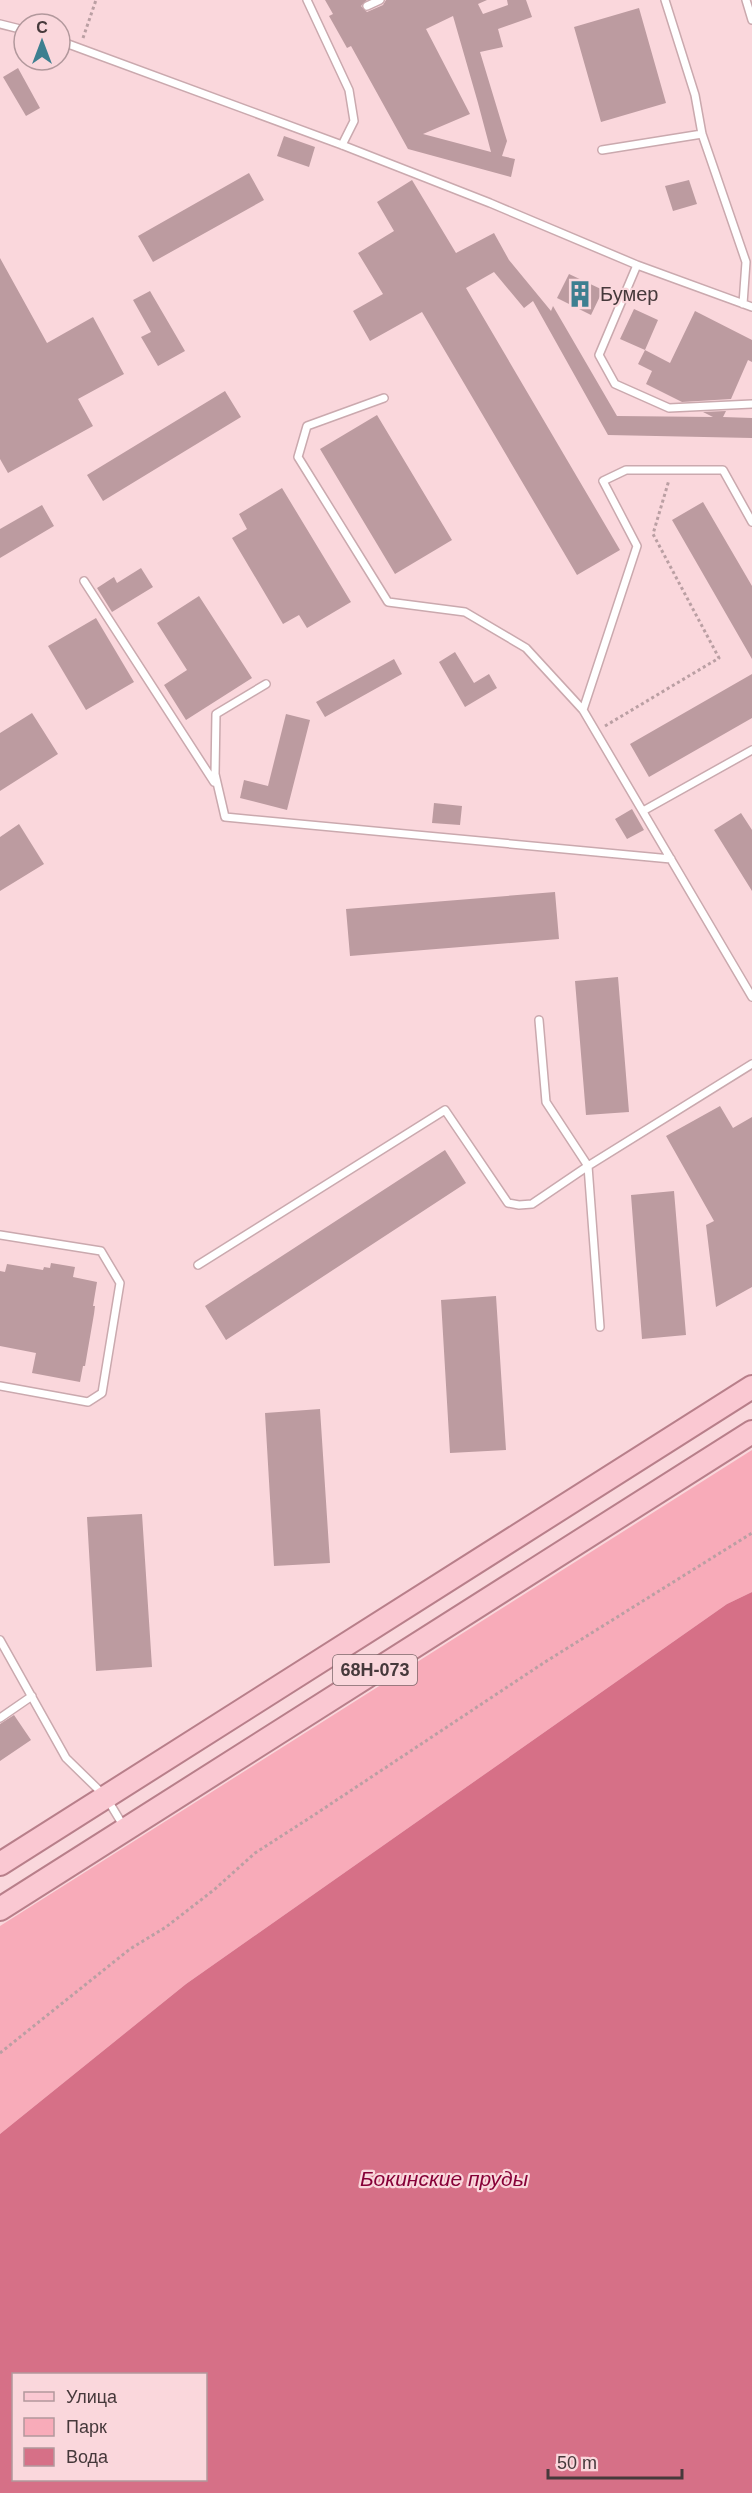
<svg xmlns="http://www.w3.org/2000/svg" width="752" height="2493" viewBox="0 0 752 2493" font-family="Arial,sans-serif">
  <rect width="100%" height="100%" fill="#fad7dc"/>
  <path fill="#f8abb9" d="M752 1450V1592L727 1604 186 1984 0 2134V1926Z"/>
  <path fill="#d67087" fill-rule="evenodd" d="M752 1592V2493H0V2134L186 1984 727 1604ZM14 2374H206V2480H14Z"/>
  <path fill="#bc9ba0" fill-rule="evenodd" d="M325 0H367L361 6 367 12 383 5 386 0H487L478 4 483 14 508 5 507 0H526L532 17 498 29 503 47 480 52 507 141 502 156 515 159 511 177 408 149 351 46 347 48 329 16 333 14ZM453 16 478 103 491 152 423 134 470 114 426 29Z
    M639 8 666 103 601 122 574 27Z
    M18 68 40 108 26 116 3 77Z
    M284 136 315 147 309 167 277 156Z
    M249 173 264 200 153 262 138 236Z
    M412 180 456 253 494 233 509 260 551 311 553 306 617 416 713 417 703 412 726 411 723 417 752 418V438L608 435 533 301 524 308 494 272 466 288 620 550 577 575 422 312 370 341 353 311 383 294 358 253 394 231 377 202Z
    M689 180 697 204 673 211 665 186Z
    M0 258 47 343 93 317 124 374 78 399 93 426 8 473 0 459Z
    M569 274 603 290 591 315 557 298Z
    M150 291 185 351 158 366 141 337 151 332 133 300Z
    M634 309 658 320 645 350 620 339Z
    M695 311 752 340V362L748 360 731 399 682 402 646 384 652 371 638 364 645 350 670 363Z
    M225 391 241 417 103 501 87 475Z
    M377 415 452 540 395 574 320 449Z
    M282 488 351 602 307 628 299 615 283 624 232 538 247 529 239 514Z
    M703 502 752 586V659L672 520Z
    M42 505 54 526 0 558V529Z
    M141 568 153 587 112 612 97 588 114 577 117 583Z
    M199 596 252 678 186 720 164 685 187 670 157 623Z
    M96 618 134 682 86 710 48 646Z
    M455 652 474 683 489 674 497 688 465 707 439 662Z
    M394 659 402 674 325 717 316 702Z
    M752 674V718L649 777 630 744Z
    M32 713 58 754 0 791V733Z
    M286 714 310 720 287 810 240 798 244 780 268 786Z
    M434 803 462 806 460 825 432 823Z
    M632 809 644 830 627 839 615 819Z
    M741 813 752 830V891L714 830Z
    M19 824 44 864 0 891V837Z
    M555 892 559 939 350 956 346 909Z
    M618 977 629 1112 586 1115 575 981Z
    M720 1106 733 1128 752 1117V1287L716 1307 706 1225 714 1221 666 1136Z
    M445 1150 466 1183 226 1340 205 1306Z
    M674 1191 686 1335 642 1339 631 1195Z
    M51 1263 75 1267 73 1277 97 1282 93 1306H95L94 1314 85 1366H83L80 1382 32 1373 36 1353 0 1346V1271L5 1272 7 1264 43 1270 44 1267 50 1268Z
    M496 1296 506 1450 450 1453 441 1300Z
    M320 1409 330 1563 274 1566 265 1413Z
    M142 1514 152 1667 96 1671 87 1517Z
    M14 1715 31 1740 0 1761V1724Z"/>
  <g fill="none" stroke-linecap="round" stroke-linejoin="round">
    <defs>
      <path id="service" d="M307 0 349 90 354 121 342 145
        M665 0 695 95 702 134 746 262 743 304
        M746 0 752 20
        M367 6 380 0
        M0 24 24 30
        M60 41 342 145 490 203 637 265 752 307
        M602 150 702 134
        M637 265 599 355 615 384 669 408 752 404
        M384 398 307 426 298 457 388 602 465 612 526 648 583 710 752 997
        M84 581 214 782
        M266 684 216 714 215 774 225 817 671 859
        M583 710 637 546 603 481 626 470H723L752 522
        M643 811 752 750
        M539 1020 546 1102 588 1166 752 1064
        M0 1235 101 1251 120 1283 102 1393 88 1402 0 1386
        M198 1265 445 1110 508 1203 519 1205 532 1204 588 1166 600 1327
        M0 1640 66 1758 106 1797 124 1827
        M0 1718 32 1696"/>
      <path id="primary" d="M0 1864 752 1387
        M0 1909 752 1432"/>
    </defs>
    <use href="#service" stroke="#caa9ae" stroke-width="10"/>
    <use href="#primary" stroke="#b87f8a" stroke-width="26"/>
    <path stroke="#ba9fa3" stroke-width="3" stroke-dasharray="3 3" stroke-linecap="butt" d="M83 38 96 0
      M605 726 719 658 653 534 669 480
      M0 2053 130 1949 166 1927 215 1889 255 1853 308 1819 545 1662 752 1533"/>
    <use href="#service" stroke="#fff" stroke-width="7"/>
    <use href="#primary" stroke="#fac8d2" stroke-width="22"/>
  </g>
  <defs>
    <symbol id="building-bare" viewBox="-9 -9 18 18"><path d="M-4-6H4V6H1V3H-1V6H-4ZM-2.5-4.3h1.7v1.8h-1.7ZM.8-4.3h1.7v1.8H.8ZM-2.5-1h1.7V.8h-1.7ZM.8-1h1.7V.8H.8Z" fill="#3d7f90" stroke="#fad7dc" stroke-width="2.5" paint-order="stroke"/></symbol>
  </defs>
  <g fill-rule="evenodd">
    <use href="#building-bare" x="561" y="275" width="38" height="38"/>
  </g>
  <g text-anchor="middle" stroke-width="4.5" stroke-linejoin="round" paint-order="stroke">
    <rect fill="#fad7dc" stroke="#7c686b" stroke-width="1.5" x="333" y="1655" width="84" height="30" rx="4.5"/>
    <g font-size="18" font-weight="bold" fill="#46393b">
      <text x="375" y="1676">68Н-073</text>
    </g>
    <g font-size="20" fill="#46393b" stroke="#fad7dc" text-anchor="start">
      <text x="600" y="301">Бумер</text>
    </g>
    <g font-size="21" font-style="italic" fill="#860037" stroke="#fad7dc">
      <text x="444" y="2186">Бокинские пруды</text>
    </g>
  </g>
  <rect x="12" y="2373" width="195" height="108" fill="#fad7dc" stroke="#b2989c" stroke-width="1.5"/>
  <rect x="24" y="2392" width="30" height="9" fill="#fac8d2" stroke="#b2989c" stroke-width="1.5"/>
  <text x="66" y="2403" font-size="18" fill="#46393b">Улица</text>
  <rect x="24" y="2418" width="30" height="18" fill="#f8abb9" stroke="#b2989c" stroke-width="1.5"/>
  <text x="66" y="2433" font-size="18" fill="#46393b">Парк</text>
  <rect x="24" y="2448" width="30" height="18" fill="#d67087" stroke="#b2989c" stroke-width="1.5"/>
  <text x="66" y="2463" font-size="18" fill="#46393b">Вода</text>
  <g transform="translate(42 42)"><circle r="28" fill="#fad7dc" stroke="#b2989c" stroke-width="1.5"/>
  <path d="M0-4.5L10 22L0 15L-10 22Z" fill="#3d7f90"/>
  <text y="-9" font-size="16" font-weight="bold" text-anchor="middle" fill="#46393b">С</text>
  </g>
  <path d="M548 2469v9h134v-9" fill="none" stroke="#46393b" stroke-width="3"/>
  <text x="557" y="2469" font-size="18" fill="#46393b" stroke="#fad7dc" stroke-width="4.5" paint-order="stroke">50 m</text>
</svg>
